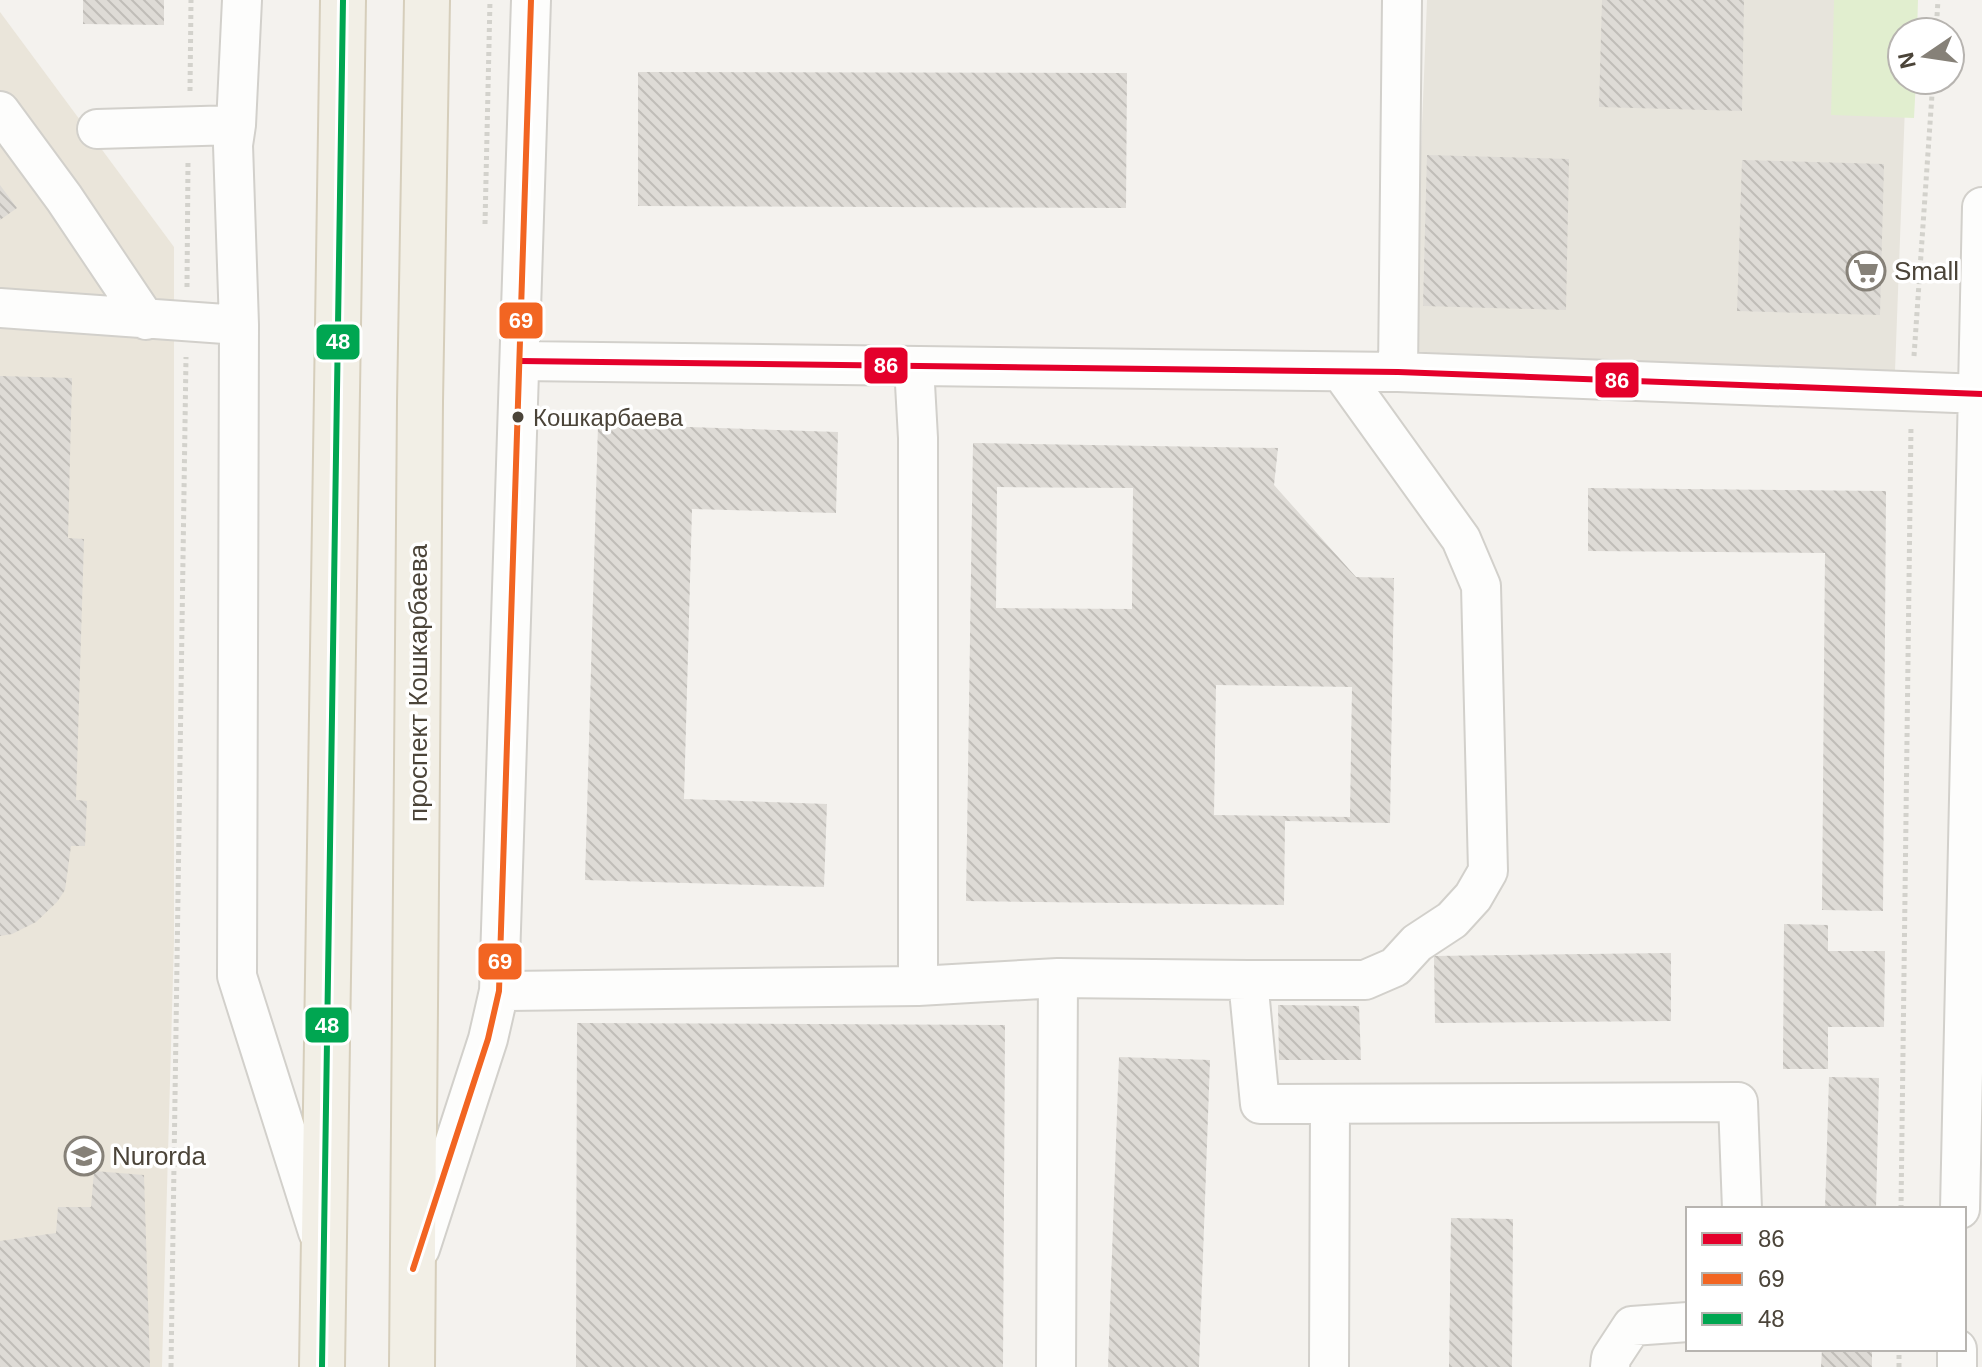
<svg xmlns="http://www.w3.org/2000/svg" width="1982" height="1367" viewBox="0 0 1982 1367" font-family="Arial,sans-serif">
  <defs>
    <pattern id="building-back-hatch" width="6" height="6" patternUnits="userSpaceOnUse" patternTransform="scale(2)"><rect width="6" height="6" fill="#dedbd6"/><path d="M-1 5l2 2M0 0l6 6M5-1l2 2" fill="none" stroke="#c0bdb8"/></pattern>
  </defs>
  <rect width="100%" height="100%" fill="#f4f2ee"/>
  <path fill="#e7e4dc" d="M1427 0H1909L1902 32V80H1906L1895 371 1413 352Z"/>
  <path fill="#eae5da" d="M0 12 174 247V940L162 1367H0Z"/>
  <path fill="#e1eecf" d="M1834 0H1918L1917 32H1902V80H1916L1914 118 1831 115Z"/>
  <path fill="url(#building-back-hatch)" fill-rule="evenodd" d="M83 0H164V25L83 24Z
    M1602 0H1744L1742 111 1599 107Z
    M638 72 1127 73 1126 208 638 206Z
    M1427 155 1569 159 1566 310 1423 306Z
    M1742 160 1884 164 1880 315 1737 311Z
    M0 185 17 208 0 220Z
    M0 376 72 378 68 538 84 539 76 800 87 801 85 846H71L65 890 57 902 36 922 12 934 0 936Z
    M598 424 838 432 836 513 692 509 684 799 827 804 824 887 585 880Z
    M973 443 1278 448 1274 485 1356 577 1394 578 1390 823 1285 821 1284 905 966 901ZM997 487 1133 488 1132 609 996 608ZM1216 685 1352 687 1350 817 1214 815Z
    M1588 488 1886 491 1883 911 1822 910 1825 553 1588 551Z
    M1784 924 1828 925V951H1885L1884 1027H1828V1069H1783Z
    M1671 953V1021L1435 1023 1434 956Z
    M1278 1005 1359 1006 1361 1060H1279Z
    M577 1023 1005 1025 1003 1367H576Z
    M1119 1057 1210 1060 1199 1367H1108Z
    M1829 1077 1879 1078 1876 1209H1825Z
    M94 1171 144 1175 150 1367H0V1241L56 1233 58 1207H91Z
    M1451 1218 1513 1219 1512 1367H1449Z
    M1822 1349H1872V1367H1821Z"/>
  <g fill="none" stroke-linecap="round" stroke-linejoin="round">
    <defs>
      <path id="minor" d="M242 0 236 125 233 145 239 325 237 976 318 1232
        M0 111 64 198 146 320
        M97 129 236 125
        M0 308 239 325
        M520 361 1398 372 1982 394
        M914 366 918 438V986
        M1398 372 1402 0
        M1248 980H1365L1395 967 1417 943 1452 920 1473 897 1488 871 1481 586 1461 539 1341 372
        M499 991 918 986 1058 978 1248 980 1260 1104 1738 1102 1742 1209
        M1960 1209 1982 207
        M420 1249 488 1039 499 991 531 0
        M1056 1367 1058 978
        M1329 1367 1330 1104
        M1610 1367 1611 1358 1632 1326 1688 1322
        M1957 1367V1349"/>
      <path id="major" d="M322 1367 343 0
        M412 1367 420 402 427 0"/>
    </defs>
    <use href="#minor" stroke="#d2d0cb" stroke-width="42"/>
    <use href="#major" stroke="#d6cebb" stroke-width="48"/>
    <path stroke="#d3d2cc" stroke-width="5" stroke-dasharray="4 4" stroke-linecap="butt" d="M1936 32 1938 0
      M190 91 191 0
      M485 224 490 0
      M187 287 188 161
      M1914 356 1933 80
      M1901 1209 1911 426
      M171 1367 186 357
      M1899 1367V1349"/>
    <use href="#minor" stroke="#fdfdfc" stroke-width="38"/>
    <use href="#major" stroke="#f2efe6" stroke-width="44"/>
    <defs>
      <path id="bus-1" d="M520 361 1398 372 1982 394"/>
      <path id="bus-2" d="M413 1269 488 1039 499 991 531 0"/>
      <path id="bus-3" d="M322 1367 343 0"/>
    </defs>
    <use href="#bus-1" stroke="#fff" stroke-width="12"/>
    <use href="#bus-2" stroke="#fff" stroke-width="12"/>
    <use href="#bus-3" stroke="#fff" stroke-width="12"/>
    <use href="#bus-1" stroke="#e4002b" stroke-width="6"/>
    <use href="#bus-2" stroke="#f26522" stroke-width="6"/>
    <use href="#bus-3" stroke="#00a651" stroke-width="6"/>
  </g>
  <defs>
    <symbol id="supermarket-ring" viewBox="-11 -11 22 22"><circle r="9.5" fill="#fff" stroke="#868178" stroke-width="1.5"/><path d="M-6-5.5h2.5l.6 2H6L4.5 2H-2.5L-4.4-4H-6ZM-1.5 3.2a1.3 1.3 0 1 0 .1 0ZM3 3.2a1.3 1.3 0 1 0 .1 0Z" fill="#868178"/></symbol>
    <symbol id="school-ring" viewBox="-11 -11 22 22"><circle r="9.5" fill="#fff" stroke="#868178" stroke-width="1.5"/><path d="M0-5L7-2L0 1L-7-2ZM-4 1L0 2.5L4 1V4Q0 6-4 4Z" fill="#868178"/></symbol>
  </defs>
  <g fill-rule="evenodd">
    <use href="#supermarket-ring" x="1844" y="249" width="44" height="44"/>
    <use href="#school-ring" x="62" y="1134" width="44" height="44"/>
  </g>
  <circle fill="#4b4439" stroke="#fff" stroke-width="3" cx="518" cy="417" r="7"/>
  <g text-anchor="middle" stroke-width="7" stroke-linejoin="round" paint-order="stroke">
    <g font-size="24" fill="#4b4439" stroke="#fff" text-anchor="start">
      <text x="533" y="426">Кошкарбаева</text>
    </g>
    <g font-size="26" fill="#4b4439" stroke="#fff" text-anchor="start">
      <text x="1894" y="280">Small</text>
      <text x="112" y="1165">Nurorda</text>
    </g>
    <g font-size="26" fill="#4b4439" stroke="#fff">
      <text transform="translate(418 683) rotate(-90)" y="9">проспект Кошкарбаева</text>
    </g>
  </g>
  <g stroke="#fff" stroke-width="3">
    <rect x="498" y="301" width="46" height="39" rx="8" fill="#f26522"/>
    <rect x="315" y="323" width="46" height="38" rx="8" fill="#00a651"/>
    <rect x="863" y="346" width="46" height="39" rx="8" fill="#e4002b"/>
    <rect x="1594" y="361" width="46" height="38" rx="8" fill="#e4002b"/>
    <rect x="477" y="942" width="46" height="39" rx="8" fill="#f26522"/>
    <rect x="304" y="1006" width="46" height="38" rx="8" fill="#00a651"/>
  </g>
  <g font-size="22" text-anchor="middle" font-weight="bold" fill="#fff">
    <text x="521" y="328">69</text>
    <text x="338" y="349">48</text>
    <text x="886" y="373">86</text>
    <text x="1617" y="388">86</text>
    <text x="500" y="969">69</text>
    <text x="327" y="1033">48</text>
  </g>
  <rect x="1686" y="1207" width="280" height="144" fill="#ffffff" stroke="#b7b4b0" stroke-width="2"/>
  <rect x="1702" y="1233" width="40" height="12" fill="#e4002b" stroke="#b7b4b0" stroke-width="2"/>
  <text x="1758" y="1247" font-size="24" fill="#4b4439">86</text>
  <rect x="1702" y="1273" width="40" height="12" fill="#f26522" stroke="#b7b4b0" stroke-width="2"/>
  <text x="1758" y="1287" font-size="24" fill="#4b4439">69</text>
  <rect x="1702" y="1313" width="40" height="12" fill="#00a651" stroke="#b7b4b0" stroke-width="2"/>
  <text x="1758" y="1327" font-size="24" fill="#4b4439">48</text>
  <g transform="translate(1926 56) rotate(257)"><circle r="38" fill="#ffffff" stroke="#b7b4b0" stroke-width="2"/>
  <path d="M0-6L14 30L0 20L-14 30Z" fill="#868178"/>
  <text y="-12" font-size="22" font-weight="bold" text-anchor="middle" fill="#4b4439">N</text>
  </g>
</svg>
